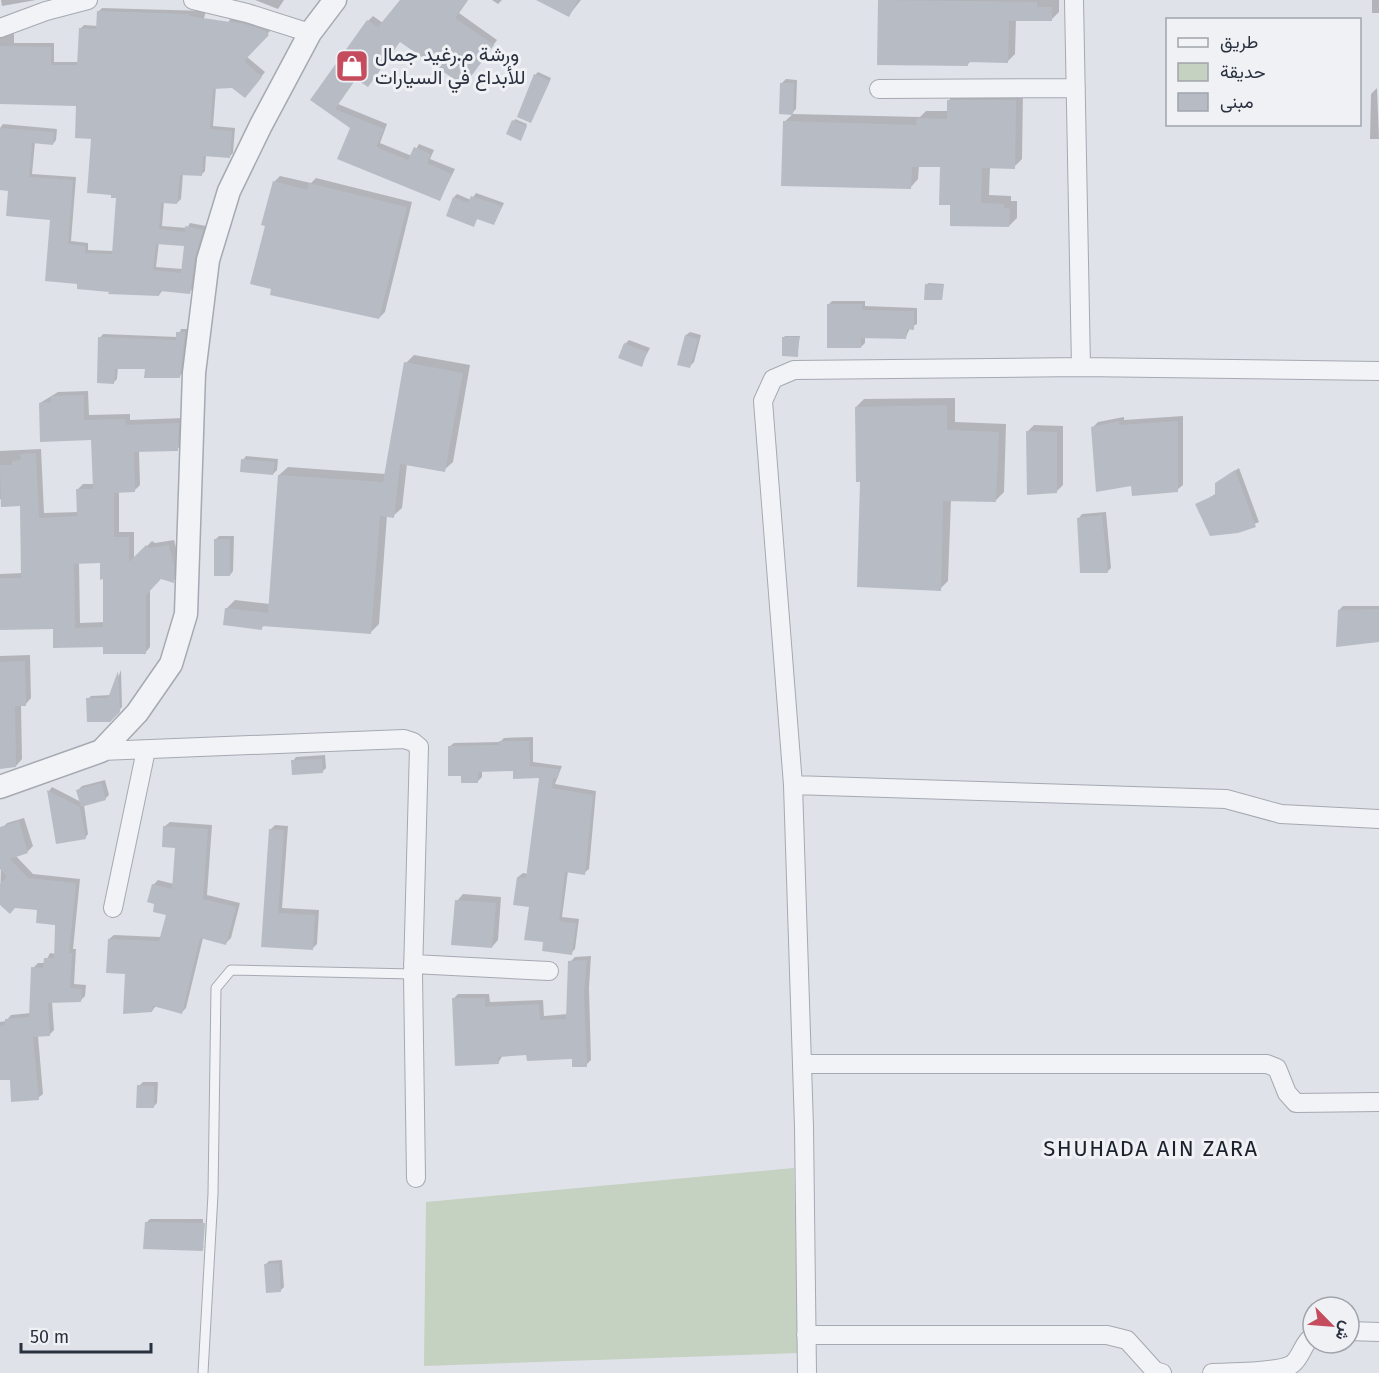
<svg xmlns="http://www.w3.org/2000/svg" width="1379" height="1373" viewBox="0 0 1379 1373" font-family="'Fira Sans',Vazirmatn,sans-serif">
  <rect width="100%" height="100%" fill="#dfe2e8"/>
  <path fill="#c5d1c1" d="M794 1168 798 1353 424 1366 426 1202Z"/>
  <path fill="#0003" fill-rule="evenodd" d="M1 0H36L2 6Z
    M255 0H284L278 9Z
    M402 0H468L459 13 497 40 468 80 401 40 357 77 338 104 387 124 380 143 412 156 419 144 434 150 430 159 455 169 440 199 352 127 312 100 368 21 373 16 383 23Z
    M492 0H502L498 4Z
    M544 0H581L569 15Z
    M880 0H1059V12L1051 20 1016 19 1015 54 1007 62 971 61 967 65 878 63Z
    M1372 0H1379V13H1372Z
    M102 8 206 11 188 74 202 79 231 17 271 30 246 56 265 72 248 93 233 86 216 87 213 126 235 128 233 153 229 157 206 155 205 171 201 175 183 174 181 199 177 203 164 202 162 226 187 228 190 223 206 226 198 253 193 288 190 292 163 290 159 295 110 290 79 282 52 219 10 189H0V128L3 124 57 129 56 140 53 144 35 142 32 174 76 177 71 241 88 243V250L114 251 118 197 78 104 0 103V38L2 35 14 34V43H54V62H79L80 29 84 25 98 26V12ZM159 242 185 245 183 269 156 267Z
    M538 72 551 78 531 121 535 75Z
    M786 79 797 80 796 109 792 113 782 83Z
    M1377 88 1379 139H1370L1371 94Z
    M957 92H1023L1022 159 1014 167H990L989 195 1011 196V201H1017V218L1009 226 952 204 941 166 919 165 918 179 910 188 784 122 793 114 920 117 926 111H948V101Z
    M515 119 527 124 522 137 508 134Z
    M280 176 311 183 316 178 412 202 385 312 379 318 267 225 274 182Z
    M476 193 504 203 494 224 478 218 473 225 454 197 457 194 471 200Z
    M928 283 944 284 942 299 927 285Z
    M832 301H865V306L917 308V324L910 328 906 337H865V343L861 347 828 305Z
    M181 329H188L183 372 180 376 146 368 118 367 117 379 114 382 100 338 103 334 178 337Z
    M690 332 701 335 694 362 690 366 686 335Z
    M785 336H800L797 355 784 337Z
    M629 340 650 348 641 365 625 344Z
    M414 355 470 365 453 462 444 470 407 464 402 508 393 516 387 515 379 624 371 632 265 625 261 628 226 609 235 600 270 604 279 475 288 467 386 474 406 363Z
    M88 391 89 415 130 414V420L184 418 183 444 177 449 139 450 140 485 134 491H119V532H134V559L152 541 155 543 174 540 179 560 178 576 173 581 161 578 150 588V647L145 653 105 646 54 627 0 629V574L23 573 21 505 0 499V451L41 449 44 513 78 512 77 490 83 484H94L93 438 40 403 58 392ZM79 562H101L105 578V622L80 623Z
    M955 398V422L1006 424 1004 492 996 500H951L948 581 940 589 861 481 856 407 864 399Z
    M1183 416V485L1177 490 1132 484 1093 427 1098 422 1124 417V420Z
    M1034 425 1063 426V485L1056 492 1028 431Z
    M246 456 278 459 277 470 273 474 243 460Z
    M1239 468 1259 522 1238 531 1197 505 1217 493 1221 480Z
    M1106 512 1111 568 1107 572 1079 518 1082 514Z
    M219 536H234L233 571 230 575 215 540Z
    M1343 606H1379V640L1339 610Z
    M30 655 31 698 25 705H21L22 759 16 766 0 767V656Z
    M121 670 122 707 110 720 88 699 91 696 111 695Z
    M533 737V762L562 766 555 784 596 791 589 869 584 873 568 871 562 917 579 919 575 949 571 953 544 941 518 877 523 873 528 874 541 777 514 769 482 770V777L478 781 462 774 449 747 454 743 500 742 504 738Z
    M325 755 326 768 322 772 293 761 296 757Z
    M105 780 109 795 105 799 84 805 88 834 85 838 57 842 49 791 52 787 81 802 78 790 82 786Z
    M24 818 33 846 28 851 15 855 33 874 80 879 73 949H76L74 984 86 985 85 996 80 1001 52 1002 54 1030 49 1035 38 1036 43 1094 38 1098 11 1078 0 1079V1022L6 1021 11 1015 31 1013 33 968 38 963H45L50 953 56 954 57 924 39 909 0 903 2 828 7 823Z
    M170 822 212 825 207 895 240 903 231 938 226 943 203 938 186 1008 181 1013 156 1006 152 1011 109 939 114 935 161 937 167 914 153 885 158 880 174 884 176 847 165 826Z
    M275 825 288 826 282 908 319 910 317 944 312 949 262 946 270 830Z
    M463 894 501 897 498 940 492 947 457 901Z
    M591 956 589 988 591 1060 586 1065 573 1057 528 1054 503 1055 498 1063 453 999 458 994H489L490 1002 543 1000 544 1016 568 1014 570 962 575 957Z
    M143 1082H158L157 1103 153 1107 139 1086Z
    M150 1219H203L202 1247H204L202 1249 146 1223Z
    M206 1219H208L205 1247Z
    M282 1260 284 1287 280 1291 265 1265 269 1261Z"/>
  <path fill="#b7bcc4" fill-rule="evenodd" d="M400 0H468L455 18 494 45 464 86 400 42 368 87 356 79 335 109 384 129 376 147 408 160 414 147 431 154 427 163 452 174 440 201 337 159 350 128 310 100 367 20 378 27Z
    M536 0H578L569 17Z
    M878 0 1037 2V7H1052V21H1009L1008 63 968 62V66L877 65Z
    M97 11 189 14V16L244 24 264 30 269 35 244 61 262 77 245 98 232 88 213 89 210 129 232 131 230 158 203 156 202 176 180 175 177 204 161 203 159 229 185 232V226L203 230 195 258 190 294 160 291 159 296 108 294 109 292 77 289V284L45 281 50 220 6 216 8 191 0 190V128L54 132 53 145 32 143 29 177 73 180 68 244 85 246V253L112 254 116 198H111V195L87 193 91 139 75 138 76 106 0 104V46L51 47V65H77L79 28 96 29ZM156 244 184 246 181 273 153 270Z
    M534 74 550 81 531 123 517 117Z
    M780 83H794L793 115 779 114Z
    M947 100H1016L1015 169 982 168 981 203 1004 204V208L1010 209 1009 227 950 226V205H939L940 167H912L911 189 781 186 783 121 916 125 917 118 947 119Z
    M512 120 527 126 521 141 506 134Z
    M273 181 307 190 309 183 407 207 379 319 270 295 271 289 250 284 265 226 261 225Z
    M471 196 502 206 494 225 477 219 474 227 446 216 453 197 468 203Z
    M925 284 943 285 942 300H924Z
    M827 304H862V310L914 311V330L907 329 906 339 861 338V348H827Z
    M176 332H185L180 378H144L145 369H115L114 384 97 383 98 337 176 340Z
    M685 335 698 339 690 368 677 365Z
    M782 337H799L798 357 782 356Z
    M624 343 647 352 642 367 618 358Z
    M404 362 463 373 445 472 400 464 394 518 380 516 371 634 262 626V630L223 625 225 608 268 613 278 475 383 482Z
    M84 395V420L125 419 126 425 179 423 178 451 134 452 135 492 114 493V537H129V562L146 545 149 548 169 545 174 566V583L161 579 146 595V654H103V647L53 648V629L0 630V578H21L20 506 1 507 0 465H12V461L21 460 20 454 36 453 39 518 77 516 76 489H93L91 440 40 442 39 403 51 402V396ZM100 563V580L103 579V627L75 628 74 564Z
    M947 405V430L999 432 996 502 943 501 941 591 857 587 860 482H856L855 407Z
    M1119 421V425L1178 421V492L1132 496 1131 486 1096 492 1091 427Z
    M1026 431 1057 432V493L1027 495Z
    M241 459 275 462 273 475 240 472Z
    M1235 470 1256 527 1238 533 1210 536 1195 504 1215 495V483Z
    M1102 515 1108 573H1080L1077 518Z
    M214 539H230V576H214Z
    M1379 609V642L1336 647 1338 610Z
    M25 661 26 706H15L16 767 0 769V662Z
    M118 671 120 712 110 722H87L86 698H108Z
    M499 741H529L530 766 559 769 558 778H553L552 788 593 795 585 875 565 872 559 921 576 923 572 955 542 951 543 942 524 940 529 907 513 905 517 877 526 878 539 778 513 779V771L478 772V783H461V776H448V746L499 745Z
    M322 759 323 773 292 775 291 760Z
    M101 783 106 800 81 807 76 790Z
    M47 790 80 807 86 839 56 844Z
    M19 821 28 853 10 859 28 878 76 883 69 953H72L70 988 82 989 81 1002 48 1003 50 1036 33 1037 39 1100 11 1102 10 1080H0V1026L5 1025V1019L29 1017 31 967 43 968 44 958H54L55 930V925L36 923 37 910 15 908 10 914 0 905V884L7 877 0 869V827Z
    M163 826 208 829 203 899 236 907 226 945 200 938 182 1014 153 1006 152 1012 123 1014 125 974 106 973 108 939 159 941 166 915 153 912 154 904 147 902 152 884 172 889 175 848 162 847Z
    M269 829 284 830 278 913 315 915 313 950 261 947Z
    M455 900 496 903 492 948 451 945Z
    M587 960 584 994 587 1067H572V1059L527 1061 526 1055 498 1057 499 1064 455 1066 452 998H485V1007L539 1004 540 1020 566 1019 568 961Z
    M137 1085 154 1086V1108H136Z
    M145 1222 205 1223 203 1251 143 1249Z
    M279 1263 281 1292 266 1293 264 1264Z"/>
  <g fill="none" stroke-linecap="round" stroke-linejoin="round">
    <defs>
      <path id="service" d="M203 1373 213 1194 216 988 231 970 413 974"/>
      <path id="minor" d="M193 0 247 13 310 33
        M1074 0 1081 367
        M0 28 46 11 88 0
        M879 89 1076 88
        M101 751 404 739 413 742 419 747 413 974 416 1178
        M793 785 1226 799 1281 814 1379 819
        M113 908 146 750
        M413 964 549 971
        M802 1064H1267L1277 1068 1287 1093 1296 1103 1379 1102
        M1349 1331 1379 1332
        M806 1335H1107L1127 1340 1155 1371 1162 1373
        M807 1373 804 1127 793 785 763 401 773 379 794 370 1081 367 1379 371
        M1212 1373C1232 1372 1274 1373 1291 1365 1302 1358 1302 1343 1313 1336"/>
      <path id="tertiary" d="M0 787 101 751 137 713 171 664 186 614 194 373 208 260 229 191 261 125 310 33 335 0"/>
    </defs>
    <use href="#service" stroke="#a5a9b2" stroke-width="11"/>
    <use href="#minor" stroke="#a5a9b2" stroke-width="20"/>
    <use href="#tertiary" stroke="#a5a9b2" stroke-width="25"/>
    <use href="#service" stroke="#f2f3f6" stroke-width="9"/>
    <use href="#minor" stroke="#f2f3f6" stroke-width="18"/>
    <use href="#tertiary" stroke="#f2f3f6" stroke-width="22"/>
  </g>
  <defs>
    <symbol id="shop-square" viewBox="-11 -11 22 22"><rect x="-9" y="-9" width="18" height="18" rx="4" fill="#c54c5d" stroke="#eff1f5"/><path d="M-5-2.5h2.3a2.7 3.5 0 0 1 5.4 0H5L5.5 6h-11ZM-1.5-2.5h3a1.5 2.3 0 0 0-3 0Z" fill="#fff"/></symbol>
  </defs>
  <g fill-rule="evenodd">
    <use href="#shop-square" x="333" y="47" width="38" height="38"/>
  </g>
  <g text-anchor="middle" stroke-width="6" stroke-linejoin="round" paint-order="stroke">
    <g font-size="20" fill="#29303e" stroke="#eff1f5" text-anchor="start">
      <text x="375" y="61">ورشة م.رغيد جمال<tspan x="375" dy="23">للأبداع في السيارات</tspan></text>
    </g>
    <g font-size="22" letter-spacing="1.5" fill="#1b222e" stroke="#eff1f5">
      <text x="1151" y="1156">SHUHADA AIN ZARA</text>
    </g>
  </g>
  <rect x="1166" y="18" width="195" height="108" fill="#eff1f5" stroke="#a0a4ac" stroke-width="1.5"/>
  <rect x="1178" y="38" width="30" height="9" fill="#f2f3f6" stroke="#a0a4ac" stroke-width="1.5"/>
  <text x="1220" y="48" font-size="18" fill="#29303e">طريق</text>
  <rect x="1178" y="63" width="30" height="18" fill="#c5d1c1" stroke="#a0a4ac" stroke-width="1.5"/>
  <text x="1220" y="78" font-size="18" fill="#29303e">حديقة</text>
  <rect x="1178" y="93" width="30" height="18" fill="#b7bcc4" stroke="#a0a4ac" stroke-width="1.5"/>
  <text x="1220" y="108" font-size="18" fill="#29303e">مبنى</text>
  <g transform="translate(1331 1325) rotate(115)"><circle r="28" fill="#eff1f5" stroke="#a0a4ac" stroke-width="1.5"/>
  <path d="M0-4.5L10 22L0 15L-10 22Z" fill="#c54c5d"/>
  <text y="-9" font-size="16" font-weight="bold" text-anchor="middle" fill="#29303e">ش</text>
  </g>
  <path d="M21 1343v9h130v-9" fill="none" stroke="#29303e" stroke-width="3"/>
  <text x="30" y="1343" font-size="18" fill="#29303e" stroke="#eff1f5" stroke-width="4.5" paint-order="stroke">50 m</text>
</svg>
